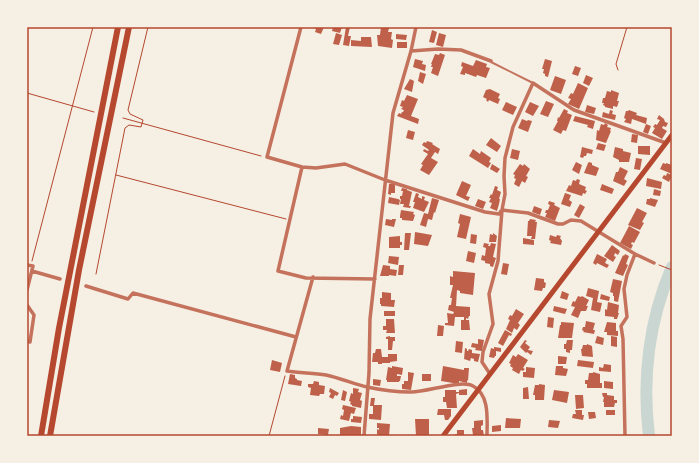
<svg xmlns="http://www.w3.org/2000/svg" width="699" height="463" viewBox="0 0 699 463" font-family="'Nunito Sans',sans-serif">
  <rect width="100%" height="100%" fill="#f6efe4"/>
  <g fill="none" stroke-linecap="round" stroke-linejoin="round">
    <path stroke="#c9d6d2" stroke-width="12" d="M649 436C642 379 649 320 672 267"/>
  </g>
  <path fill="#bf614a" d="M311 27H324L321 34 315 32 316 29Z
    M333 27H342L340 33 332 31Z
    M346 27H350L348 36H351L349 46 343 45Z
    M381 27 389 28 388 32H392L391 39 393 40 392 48 378 46 377 35H380Z
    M432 30 437 32 434 43 429 42Z
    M336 33 342 35 339 45 333 44Z
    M439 33 446 35 443 47 436 45Z
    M396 34 407 35 406 40 396 39Z
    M361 37H371L372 47 351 46V40L361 41Z
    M397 42H407V48H397Z
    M440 53 445 55 438 76 431 73 433 67H431L432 64H431L435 54 439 55Z
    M415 59 423 61 422 64 426 65 425 71 413 67Z
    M545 59 552 61 548 77 545 76V74L543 73 544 69H542Z
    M476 60 487 64 486 67 490 68 486 78 477 75 476 77 465 73V75L460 74 463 67 461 66 462 62 473 66Z
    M575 66 581 68 578 76 572 74Z
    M420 72 426 74 423 84 418 81Z
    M586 75 593 78 589 86 583 83Z
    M555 76 566 80 561 94 550 90Z
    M410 79 414 81 412 92 404 89Z
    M578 83 588 88 579 109 568 104 571 99 568 98 571 93 573 94Z
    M490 89 500 94 498 98 500 99 498 104 489 100 488 102 486 100 487 99 483 97 486 90Z
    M611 90 619 93 617 101H619L617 107 613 106V109L605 107V106L603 105 604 103H602L603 98H605L607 91 611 92Z
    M407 95 418 99 411 116 419 119 418 124 397 116 399 113 401 114 402 112H403L404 110 401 109 403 107 400 106 402 100 404 101Z
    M546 101 554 104 548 117 540 114Z
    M506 102 517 107 513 115 502 110Z
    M530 102 539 106 533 116 525 112Z
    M587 105 596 108 594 114 585 112Z
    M564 109 568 111 567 113 572 115 566 131 563 130 561 134 553 130 558 121H557L558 117 559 118Z
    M610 110 613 111 612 114 616 115 615 120 602 117 603 112 609 114Z
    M629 110 637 113 636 115 647 118 646 124 632 119 631 124 624 122 626 119 624 118 626 111H628Z
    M659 115 664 119 665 122 668 123 666 127 663 126 662 128 667 131 662 139 652 133 655 128 653 127 655 124 657 125 660 120 657 119Z
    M575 116 595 121 593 129 587 127 588 125 573 121Z
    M522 119 527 121 528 120 532 121 528 132 518 128Z
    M605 123 608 125 607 127 611 128 610 131H611L606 143 596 140 597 130 599 131 601 124 604 125Z
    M646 124 651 126 648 134 643 132Z
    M408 130 415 132 413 140 406 138Z
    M632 134 638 135 637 143 631 142Z
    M491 138 501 146 497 152 486 145Z
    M427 141 433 143 432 144 440 149 438 154 435 152 431 158 438 162 429 175 420 170 423 165 421 164 428 154 423 151 424 149 428 151 429 150 422 145 424 142 426 143Z
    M598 143 606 145 604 151 596 149Z
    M638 146H650V155L638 154Z
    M582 147 593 150 592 154 587 153 586 156H584L583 158 580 157Z
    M615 147 623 149V151L631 153 629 162H619V160L613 157Z
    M473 149 480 154 481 151 491 158 489 162 491 163 488 168 469 156Z
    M512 149 520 151 518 160 510 158Z
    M636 158 642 159 640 170 634 169Z
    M576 162 582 165 579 174 572 170Z
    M589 162 592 163V165L599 168 596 176 584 173 588 163Z
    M663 163 666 164V163L672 165V174L660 169Z
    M492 164 500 169 497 173 490 169Z
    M520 164 523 166 524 164 530 169 526 176 528 177 525 183 522 181 519 187 514 184 516 179 514 178 515 175 513 174Z
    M620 167 628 171 624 179 627 181 624 186 613 181 616 172H618Z
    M667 173 672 175 669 182 662 178 664 175 666 176Z
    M647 178 662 182 661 189 646 186Z
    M577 179 580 180 579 184 586 187 585 190 587 191 585 194 583 193 582 196 566 191 569 185 571 186 573 180 576 181Z
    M462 181 471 185 466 196 470 197 468 201 456 195Z
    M389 184H395V193H391V195L388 194Z
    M602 184 614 189 612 194 600 190Z
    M495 186 498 187 497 190 501 192 499 199H500L499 204 497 211 490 208 492 203 489 202 491 198H489L491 194 492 195Z
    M402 188 407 189V190L412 192 409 206H411L410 208 403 207 404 204H400L401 199H400V196H402L403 191H401Z
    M654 189 661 191 660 196 653 195Z
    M416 193 419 194 418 197 422 199V196L425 197 424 200 429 202 424 212 413 208 415 202H413Z
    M565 193 571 195 569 200 572 202 570 207 561 204Z
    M389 197 398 199 400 200 399 205 388 203Z
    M432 198 439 200 435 213 434 212 432 220 428 219 426 227 420 225 424 213 428 214Z
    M650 198 658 200 655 207 646 204 647 199H650Z
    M478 199 486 202 483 209 475 206Z
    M549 201 555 203 554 205 560 208 555 221 545 217 547 213H545L546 210H548L550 205 548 204Z
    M580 204 585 207 579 218 574 215Z
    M534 206 542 209 540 215 532 212Z
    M637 208 647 213 642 222 644 223 640 230 628 225Z
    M401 210 414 212 413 214 415 215 413 221 402 220V218H400V216Z
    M460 214 471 217 466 239 457 237 460 224 458 223Z
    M386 219 392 220V219H396L394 227 385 225Z
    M530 219 536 220 535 222H537L535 239H531L532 236H527L528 221H529Z
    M629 226 640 232 634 243 632 242 631 244 633 245 631 249 620 243Z
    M415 232 432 235 428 246 414 244Z
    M405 233H411L409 250H404Z
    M493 233 497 236 496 242H489L490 234 493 235Z
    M471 234 477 235 476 244 470 243Z
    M550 235 556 237 557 235 561 236 560 238 562 241 561 245 550 243 551 241 549 240Z
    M400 236V242H402V245H400V248H389V237Z
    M523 238 534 240V245L523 244Z
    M484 243 489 244 488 246H490L491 243 496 244 493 257 496 258 493 267 490 266V264L485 263V261L481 260 482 255 485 256 486 248 483 247Z
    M612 245 620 251 618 255 615 253 614 256 616 257 613 262 604 256Z
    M468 251 476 253 474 263 466 261Z
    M597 254 607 259 605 263 609 265 607 268 597 263 596 265 593 263Z
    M625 254 629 256 626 264 628 265 623 276 615 273 623 255 624 256Z
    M389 256 399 257 398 265 388 263Z
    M503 263 509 264 507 275 501 274Z
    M383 265 390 266V269L397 270 396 276 389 275V276H380Z
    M399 265H404L403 275H398Z
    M453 271 475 273 473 295 460 293V291L457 290 456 306 470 307V316H469L468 319 466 318V320H469L470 330H461V320H464V317H455L454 326 445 325V323H448L447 313 453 314 454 312 448 310 449 305H451L452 298H450L453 285H450V276L453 277Z
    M536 278 544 279V282L546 283 545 288H543L542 291 534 290Z
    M613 279 622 281 618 302 614 301V296H613V293L610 292Z
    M588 288 599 291 597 302 602 303 600 312 591 310 593 298 586 296Z
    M562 291 569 294 567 300 560 298Z
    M382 292 391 293V300H395L394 307 381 306V304H380V298H382Z
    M601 294 610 297 609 301 600 299Z
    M578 296 581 297 582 296 589 300 586 306H588L586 311H581L578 318 571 315 575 307 571 306 573 301 575 302Z
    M608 302 619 305 618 313H619L617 319H614V317L605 316V309L607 310Z
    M554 306 567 309 565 314 553 311Z
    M516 309 524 314 518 323 520 325 517 330 514 328 512 333 506 329 510 320 508 319 510 315 512 316Z
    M384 311H395V316H384Z
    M548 317 554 318 553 328 547 327Z
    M386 319H394L395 333H386L387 330H383V326H386Z
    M586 321 595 323 593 330H595L594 334 583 332 584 331 582 330 583 327H585Z
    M561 322 574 323 572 338H558L560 325H561Z
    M607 322 616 323V331H618V336L607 335V332H604Z
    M438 325 444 326 443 336H437Z
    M505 330 512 334 511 336 509 335 503 346 498 343Z
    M390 336V337H395V341H393L392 350H388V339H386V337Z
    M597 336 604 338 603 345 595 343Z
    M611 336 617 337V347L611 346Z
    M478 339 484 340 482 351 475 350 476 348 471 347 472 343 478 344Z
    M525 340 527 341 525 343 530 347 528 350 533 351 531 355 527 352 526 353 520 347Z
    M567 340H573L572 350H570V353L566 352V349H564V344H566Z
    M456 341 463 342 462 353 455 352Z
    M587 344 592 346 593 357 582 356 581 349H582L583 345H587Z
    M494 347 501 348V352L496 351V356H495L494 358 489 357 491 348 494 349Z
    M465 348 467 349V351H468L469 349 472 350V353L480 354 478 362 474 361V359L471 358 470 361 464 359Z
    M376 349H381L382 357H388V354H397V361L390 362V363H382V364H378V362H372L373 353H375Z
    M518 354 528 360 523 368 525 369 523 371 521 370 519 374 512 370 513 368 510 366 511 364 509 363 513 355 516 357Z
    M558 356 567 357 566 364H558Z
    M272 360 282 363 280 372 270 370Z
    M578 360 594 362 593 368 577 366Z
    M604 364 611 365V372L599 371V367L603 368Z
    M392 366 403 368 402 375 397 374V376H401L400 381H399V382H387V380H386L388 367 392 368Z
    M443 366 464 370V368H469L468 381 467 380V383L459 381V384L441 381Z
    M556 366H563V368L568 369 566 376 555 375Z
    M526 367 535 368 534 378 523 377V372H526Z
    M408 372 414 373 411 390 402 389V384H404V381H408Z
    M593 372 600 374V383H602V388H587V384H585V380H588L589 373H593Z
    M290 374 295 375V378L297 379V380L302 381 301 386 288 384Z
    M422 374H431V381H422Z
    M373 379 381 380 380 386 373 385Z
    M314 381 319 382V385L325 386 324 394H320L319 396 310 395 311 388 308 387V384H313Z
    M604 381 613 382V389L604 388Z
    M539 384 545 385 544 400H535V395H533L535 385H539Z
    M528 387 529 399H523V388Z
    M330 388 339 393 337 396 335 395 333 399 329 397 331 393 329 392Z
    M353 388 359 389 358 392 362 393 360 400 362 401 361 408 352 406V405L350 404 351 402 349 401 351 393 353 394Z
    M467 389V395H459V393L456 394 457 408H447L446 402H443V397H445V390H456V392H459V390Z
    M343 390 347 392 345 401 341 400Z
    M554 390 569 392 567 403 552 400Z
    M602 393H607V395L614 396V400H617V403H615L614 407H604V402H603L604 397H603Z
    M575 395H583L584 408 576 409Z
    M371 398H375L374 405H382L381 420 369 419V414H373V406H370Z
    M343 405 356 408 354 414 351 413 349 421 340 419 341 415 343 416 344 410 342 409Z
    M438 409H451V416L448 420H445L444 415H437Z
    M575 410H582V415H584L583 420 572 418 573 414H576Z
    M606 410H615V415H606Z
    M588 412H595L596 418 589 419Z
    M353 416 362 417 361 423 351 422V419H353Z
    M506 418 521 419 520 428H505Z
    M415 419H429V436H416Z
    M483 420V425L481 426V430H483L484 436 473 435 472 428H474V421Z
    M549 420 560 421 558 428 548 427Z
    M377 423 390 424 389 436H379V435L377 434V429L379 430V428H377Z
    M501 425V431L492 432V426Z
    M351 426 361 427V436H340V428Z
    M318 428 329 429 328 435 318 434Z
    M457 430H464V436H455V434H457Z"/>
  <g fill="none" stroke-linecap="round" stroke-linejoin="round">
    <path stroke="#b5482f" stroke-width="1" d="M618 70 616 64 627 27
      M27 93 94 112
      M123 118 261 156
      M116 175 286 219
      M32 261 93 27
      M659 265 672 270
      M96 274 125 128 129 125 141 127 143 120 130 114 128 110 148 27
      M269 436 285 376"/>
    <path stroke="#c5725c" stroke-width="2" d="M491 62 533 83"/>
    <path stroke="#c5725c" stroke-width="3.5" d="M301 27 267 157 302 167 316 168 345 164 385 180 485 212 499 214 501 211
      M411 51 438 49 461 50 491 61
      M302 167 278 271 306 278 375 279
      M502 210 528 213 558 224H563L571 220 581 221 635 254 654 263
      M27 265 33 266 27 290
      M32 271 60 279
      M313 277 287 371C300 373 313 373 326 375 340 378 354 384 367 387 381 390 396 392 410 392 425 393 461 379 473 386 490 395 487 419 487 436
      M86 286 128 299 133 293 296 337
      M27 305 34 315 30 342 27 341
      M490 374 482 362 483 352 493 324 489 294 498 261 502 210 505 194 504 176 505 158 513 127 533 83 574 110 666 143
      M364 436 369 373 370 319 393 113 411 51 416 27
      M625 436 623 339 621 326 627 317 624 289 627 275 635 254"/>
    <path stroke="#b5482f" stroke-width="5" d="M443 436 672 135"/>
    <path stroke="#b5482f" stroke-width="6" d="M41 436 59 328 118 27
      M50 436 79 270 129 27"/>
  </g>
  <rect width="699" height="463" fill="none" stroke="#f6efe4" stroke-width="56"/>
  <rect x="28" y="28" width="643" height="407" fill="none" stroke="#b5482f" stroke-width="1.5"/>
</svg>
